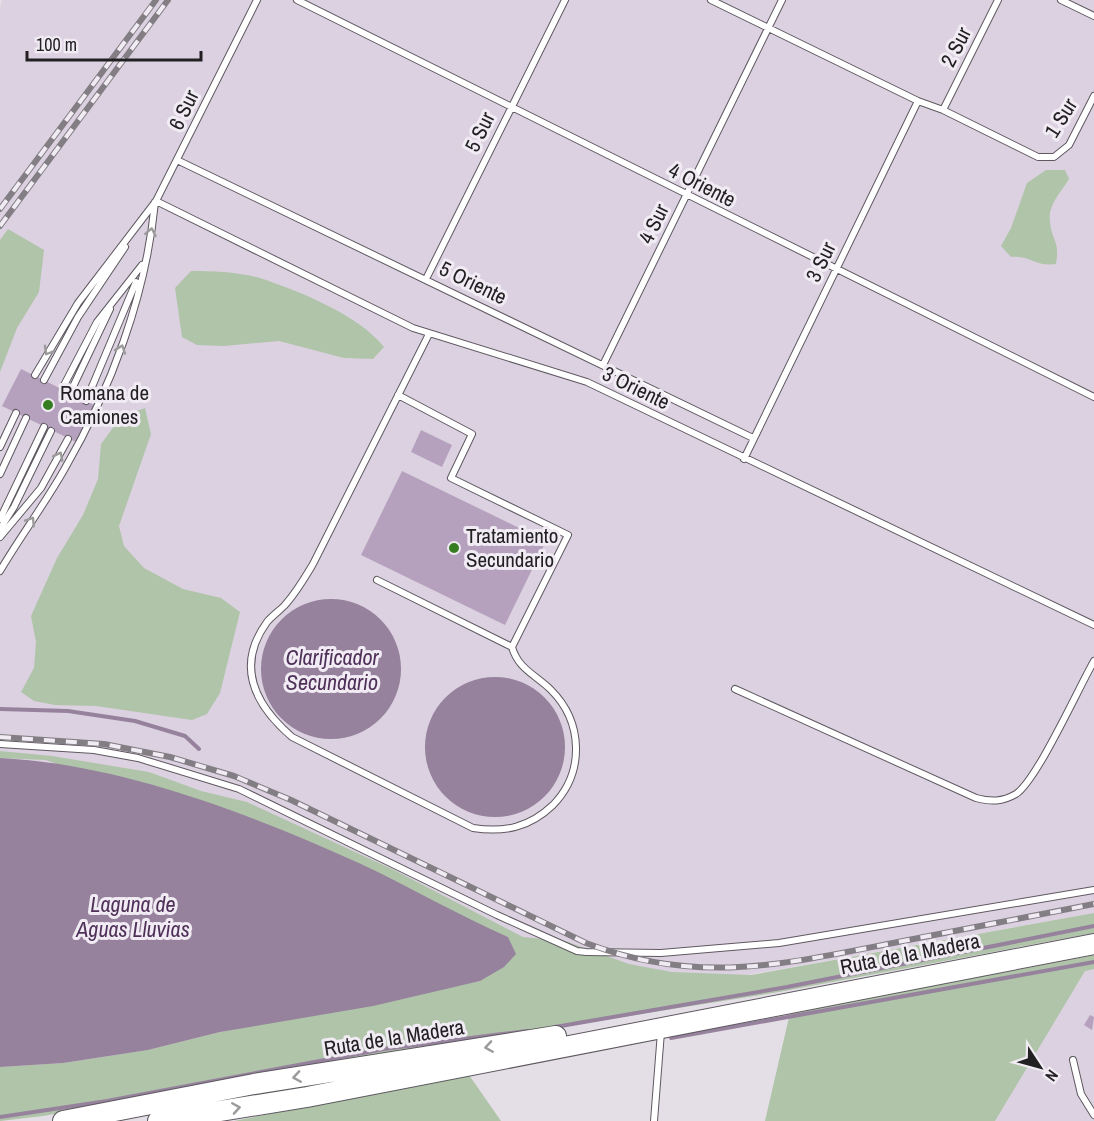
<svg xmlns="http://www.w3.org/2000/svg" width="1094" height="1121" viewBox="0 0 1094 1121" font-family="'Archivo Narrow',sans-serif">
  <rect width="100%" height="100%" fill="#e4dee6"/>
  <path fill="#dcd1e0" d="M2 0H1094V913L0 1108V8Z
    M1094 969V1121H995L1085 970Z"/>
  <path fill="#afc4a9" d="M1046 170H1065L1069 179C1061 192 1047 206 1050 222 1052 242 1060 240 1056 264 1034 267 1031 255 1011 257L1001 246 1011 228 1027 183Z
    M8 229 44 250 39 292 17 328 0 372V240Z
    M191 271C213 271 238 272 260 278 299 291 359 315 384 347L373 359 344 358 279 341 224 346 197 345 182 337 175 288Z
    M145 408 151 434 119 526 124 546 144 568 183 589 221 598 240 612 220 693 207 714 192 720 96 706 55 705 34 701 21 692 34 668 36 642 31 616 57 558 83 515 98 479 101 444 121 417Z
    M0 751 52 756 149 772 201 791 247 802 394 870 523 937 565 941 629 964 672 972 751 975 1094 913V933L779 992 383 1055 43 1116 0 1121V1067L63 1063 148 1050 220 1032 480 981 508 937 46 760 0 758Z
    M1094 955V969L1085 971 995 1121H765L790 1013Z
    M469 1075 501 1121H234Z"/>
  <path fill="#96829d" d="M261 669a70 70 0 1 1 140 0a70 70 0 1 1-140 0Z
    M425 747a70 70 0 1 1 140 0a70 70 0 1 1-140 0Z
    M0 758C121 764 251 814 361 864 410 887 458 915 508 937L516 954 504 967 480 981 373 1006 220 1032 148 1050 63 1063 0 1067Z"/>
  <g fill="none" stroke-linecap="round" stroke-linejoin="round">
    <path stroke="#96829d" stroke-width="4" d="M0 709 68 711 135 721 185 736 199 749
      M555 1027 787 987 1094 926
      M671 1038 1094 962
      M0 1117 107 1101 384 1049 527 1031"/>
  </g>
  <path fill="#b5a1bd" d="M21 369 94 405 76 442 2 406Z
    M421 430 452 445 442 467 411 452Z
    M402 471 546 541 505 625 361 555Z
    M1090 1015 1094 1017 1092 1030 1084 1025Z"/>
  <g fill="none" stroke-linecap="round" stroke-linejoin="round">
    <defs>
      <path id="service" d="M297 0 1094 397
        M711 0 918 101 943 110 1038 157H1054L1069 145 1094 96
        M1061 0 1094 16
        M943 110 998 0
        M177 160 753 438
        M156 201 413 328 587 382 1094 625
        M426 279 565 0
        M429 334 313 564C304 579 296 593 284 606 279 611 272 616 267 622 235 666 255 705 292 737L473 828C505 833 530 827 553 805 585 772 583 722 551 690 536 675 518 669 512 647
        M603 365 782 0
        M35 375 78 303 156 201 257 0
        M44 380 78 317 125 247
        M62 389 97 322 142 265
        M70 393 110 309
        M86 401 136 282
        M0 447 16 413
        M744 459 918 101
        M0 474 26 418
        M0 519 44 427
        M0 529 14 507 51 431
        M0 537 41 488 68 439
        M0 571C20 537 44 505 64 470 111 389 146 296 155 202
        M377 580 512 647 568 535 451 478 472 434 398 395
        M735 689 976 798C991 802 1002 802 1016 794 1037 780 1078 689 1094 661
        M0 744 94 750 138 758 239 789 497 915 577 951 586 952 661 953 779 943 1094 890
        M1073 1060 1081 1094 1094 1115
        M654 1121 661 1032"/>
      <path id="trunk" d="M63 1121 254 1084 556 1036
        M158 1121 307 1097 1094 944"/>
    </defs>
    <use href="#service" stroke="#5e5960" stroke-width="8"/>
    <use href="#trunk" stroke="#5e5960" stroke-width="22"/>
    <use href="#service" stroke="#fff" stroke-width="6"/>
    <use href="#trunk" stroke="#fff" stroke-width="20"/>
    <defs>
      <path id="rail" d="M0 209 156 0
        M0 226 168 0
        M0 737 104 744 170 757 234 776 291 800 586 943C699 986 784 964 898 942 963 929 1029 917 1094 904"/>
    </defs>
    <use href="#rail" stroke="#827e83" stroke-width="6"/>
    <use href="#rail" stroke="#f1ebf4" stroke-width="4" stroke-dasharray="11" stroke-linecap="butt"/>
  </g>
  <defs><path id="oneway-chevron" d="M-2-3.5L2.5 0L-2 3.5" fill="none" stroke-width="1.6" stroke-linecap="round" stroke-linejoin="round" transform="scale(1.5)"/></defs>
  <g stroke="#9c9b9c">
    <use href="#oneway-chevron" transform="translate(151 232) rotate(-79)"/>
    <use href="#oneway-chevron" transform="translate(121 349) rotate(-71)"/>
    <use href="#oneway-chevron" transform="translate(48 351) rotate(120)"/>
    <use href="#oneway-chevron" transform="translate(59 456) rotate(-63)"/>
    <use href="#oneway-chevron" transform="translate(31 521) rotate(-57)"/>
    <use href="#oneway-chevron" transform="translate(489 1047) rotate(171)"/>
    <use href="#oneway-chevron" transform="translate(297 1077) rotate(171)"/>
    <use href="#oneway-chevron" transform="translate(236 1108) rotate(-9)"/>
  </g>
  <g fill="#367d21" stroke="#f1ebf4" stroke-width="2">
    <circle cx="48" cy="405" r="6"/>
    <circle cx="454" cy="548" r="6"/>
  </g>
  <g text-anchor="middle" stroke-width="6" stroke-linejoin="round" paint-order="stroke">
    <g font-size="21" fill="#222023" stroke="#f1ebf4">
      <text transform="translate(956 47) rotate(-63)" y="7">2 Sur</text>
      <text transform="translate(184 110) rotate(-64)" y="7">6 Sur</text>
      <text transform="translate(1061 118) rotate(-58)" y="7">1 Sur</text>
      <text transform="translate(480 132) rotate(-64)" y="7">5 Sur</text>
      <text transform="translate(702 185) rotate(27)" y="7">4 Oriente</text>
      <text transform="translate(654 224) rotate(-64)" y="7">4 Sur</text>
      <text transform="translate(821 262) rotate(-64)" y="7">3 Sur</text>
      <text transform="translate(473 283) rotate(26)" y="7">5 Oriente</text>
      <text transform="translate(636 388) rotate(26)" y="7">3 Oriente</text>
      <text transform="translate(910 954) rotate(-11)" y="7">Ruta de la Madera</text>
      <text transform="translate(394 1038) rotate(-9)" y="7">Ruta de la Madera</text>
    </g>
    <g font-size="21" fill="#222023" stroke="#f1ebf4" text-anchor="start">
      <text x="60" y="400">Romana de<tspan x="60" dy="24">Camiones</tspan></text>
      <text x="466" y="543">Tratamiento<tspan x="466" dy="24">Secundario</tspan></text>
    </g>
    <g font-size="22" font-style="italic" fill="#4e3058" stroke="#f1ebf4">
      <text x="332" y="665">Clarificador<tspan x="332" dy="25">Secundario</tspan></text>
      <text x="133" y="912">Laguna de<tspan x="133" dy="25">Aguas Lluvias</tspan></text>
    </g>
  </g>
  <g transform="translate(1040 1067) rotate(126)" stroke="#f1ebf4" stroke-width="4.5" paint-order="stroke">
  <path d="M0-4.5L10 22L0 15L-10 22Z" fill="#222023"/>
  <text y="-9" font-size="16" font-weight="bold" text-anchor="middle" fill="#222023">N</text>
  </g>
  <path d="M27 51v9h174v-9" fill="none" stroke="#222023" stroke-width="3"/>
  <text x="36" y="51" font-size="18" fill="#222023" stroke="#f1ebf4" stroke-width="4.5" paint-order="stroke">100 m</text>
</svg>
